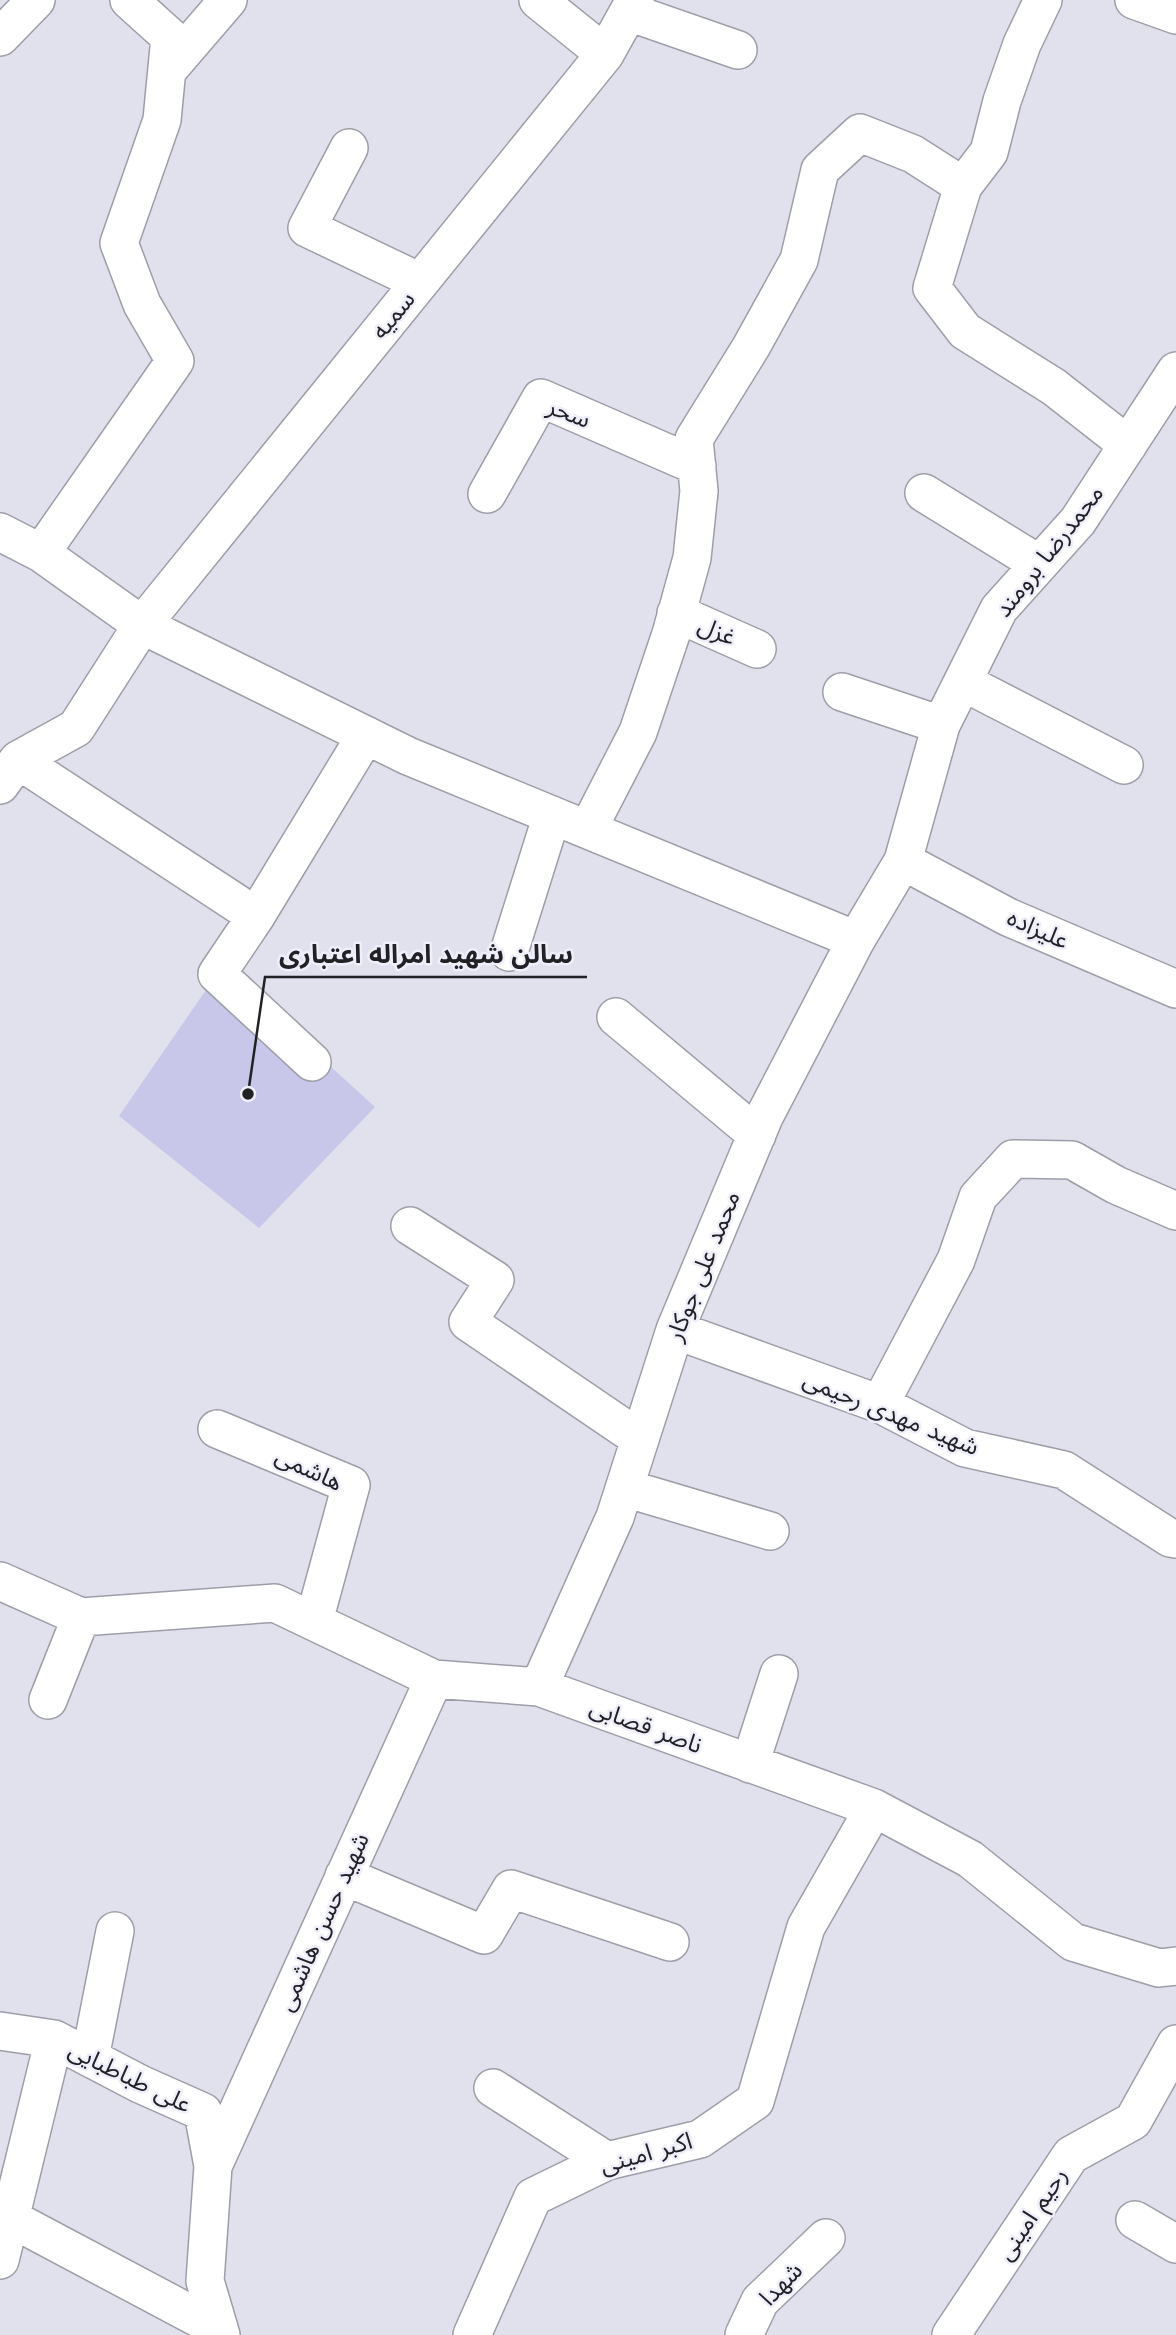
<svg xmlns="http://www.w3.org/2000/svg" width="1176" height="2335" viewBox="0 0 1176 2335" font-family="'Work Sans','Noto Sans Arabic',sans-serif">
  <rect width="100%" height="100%" fill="#e1e1ed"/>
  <path fill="#c8c6e9" d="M217 974 314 1081 330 1066 375 1107 259 1228 119 1116Z"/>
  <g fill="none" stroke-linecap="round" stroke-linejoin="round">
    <defs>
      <path id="street" d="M538 0 605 54
        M1043 0 1022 44 1002 101 989 152 963 186 932 288 965 331 1054 387 1128 445
        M1134 0 1176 15
        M629 12 738 50
        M0 37 36 0
        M167 71 228 0
        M349 148 307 228 420 282
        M924 493 1039 564
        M487 494 541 398 697 466
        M0 532 41 553 142 625 408 756 856 940
        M41 553 175 361 142 304 119 243 162 120 170 37 129 0
        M676 613 757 649
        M963 682 1124 765
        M842 692 941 725
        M18 760 256 916
        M0 785 18 760 76 728 142 625 605 54 635 0
        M588 829 638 732 671 634 692 558 699 491 694 439 751 347 799 260 820 170 860 133 913 154 963 186
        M903 861 1008 917 1176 989
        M509 952 552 815
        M616 1017 757 1135
        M312 1062 217 974 256 916 366 735
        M410 1226 495 1280 468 1322 640 1439
        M675 1330 880 1404 965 1448 1064 1470 1170 1538 1176 1539
        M880 1404 956 1260 978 1197 1013 1159 1072 1160 1116 1185 1176 1211
        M217 1429 351 1485 314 1621
        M625 1488 770 1531
        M0 1581 81 1617 275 1603 434 1679 539 1687 874 1808 970 1859 1073 1942 1159 1968 1176 1966
        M539 1687 615 1517 675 1330 764 1117 856 940 903 861 941 725 999 609 1078 521 1176 371
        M48 1700 81 1617
        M750 1764 779 1674
        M344 1876 484 1935 511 1889 670 1942
        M0 2031 54 2039 140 2084 203 2112 213 2166 205 2281 221 2335
        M90 2058 115 1931
        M493 2088 607 2161
        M213 2166 434 1679
        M10 2218 219 2329
        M1135 2220 1176 2244
        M0 2260 54 2039
        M472 2335 533 2197 607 2161 700 2139 755 2101 806 1927 874 1808
        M744 2335 760 2301 826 2238
        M951 2335 1071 2155 1133 2121 1176 2044"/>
    </defs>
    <use href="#street" stroke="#9e9ea9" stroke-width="40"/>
    <use href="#street" stroke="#fff" stroke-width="37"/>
  </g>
  <g text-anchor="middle" stroke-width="5" stroke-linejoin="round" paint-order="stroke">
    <g font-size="24" fill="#222226" stroke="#efeefb">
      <text transform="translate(393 315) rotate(-51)" y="8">سمیه</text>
      <text transform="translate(569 413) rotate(21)" y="8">سحر</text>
      <text transform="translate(1049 551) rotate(-52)" y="8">محمدرضا برومند</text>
      <text transform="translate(717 631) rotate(23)" y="8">غزل</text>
      <text transform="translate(1038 929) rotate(24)" y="8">علیزاده</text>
      <text transform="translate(703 1266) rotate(-68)" y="8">محمد علی جوکار</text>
      <text transform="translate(891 1413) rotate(22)" y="8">شهید مهدی رحیمی</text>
      <text transform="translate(309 1469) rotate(25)" y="8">هاشمی</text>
      <text transform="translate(646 1726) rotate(20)" y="8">ناصر قصابی</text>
      <text transform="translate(323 1922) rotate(-66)" y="8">شهید حسن هاشمی</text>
      <text transform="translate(130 2077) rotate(26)" y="8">علی طباطبایی</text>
      <text transform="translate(646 2153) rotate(-16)" y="8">اکبر امینی</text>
      <text transform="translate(1032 2214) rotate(-56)" y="8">رحیم امینی</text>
      <text transform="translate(781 2284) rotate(-46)" y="8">شهدا</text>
    </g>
  </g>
  <path fill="none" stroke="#222226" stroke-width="2.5" d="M248 1094L265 977H587"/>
  <circle fill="#222226" stroke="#efeefb" stroke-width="2.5" cx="248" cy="1094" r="7"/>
  <g font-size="26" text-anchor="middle" font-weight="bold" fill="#222226" stroke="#efeefb" stroke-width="5" stroke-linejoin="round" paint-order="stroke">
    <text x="426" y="963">سالن شهید امراله اعتباری</text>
  </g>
</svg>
